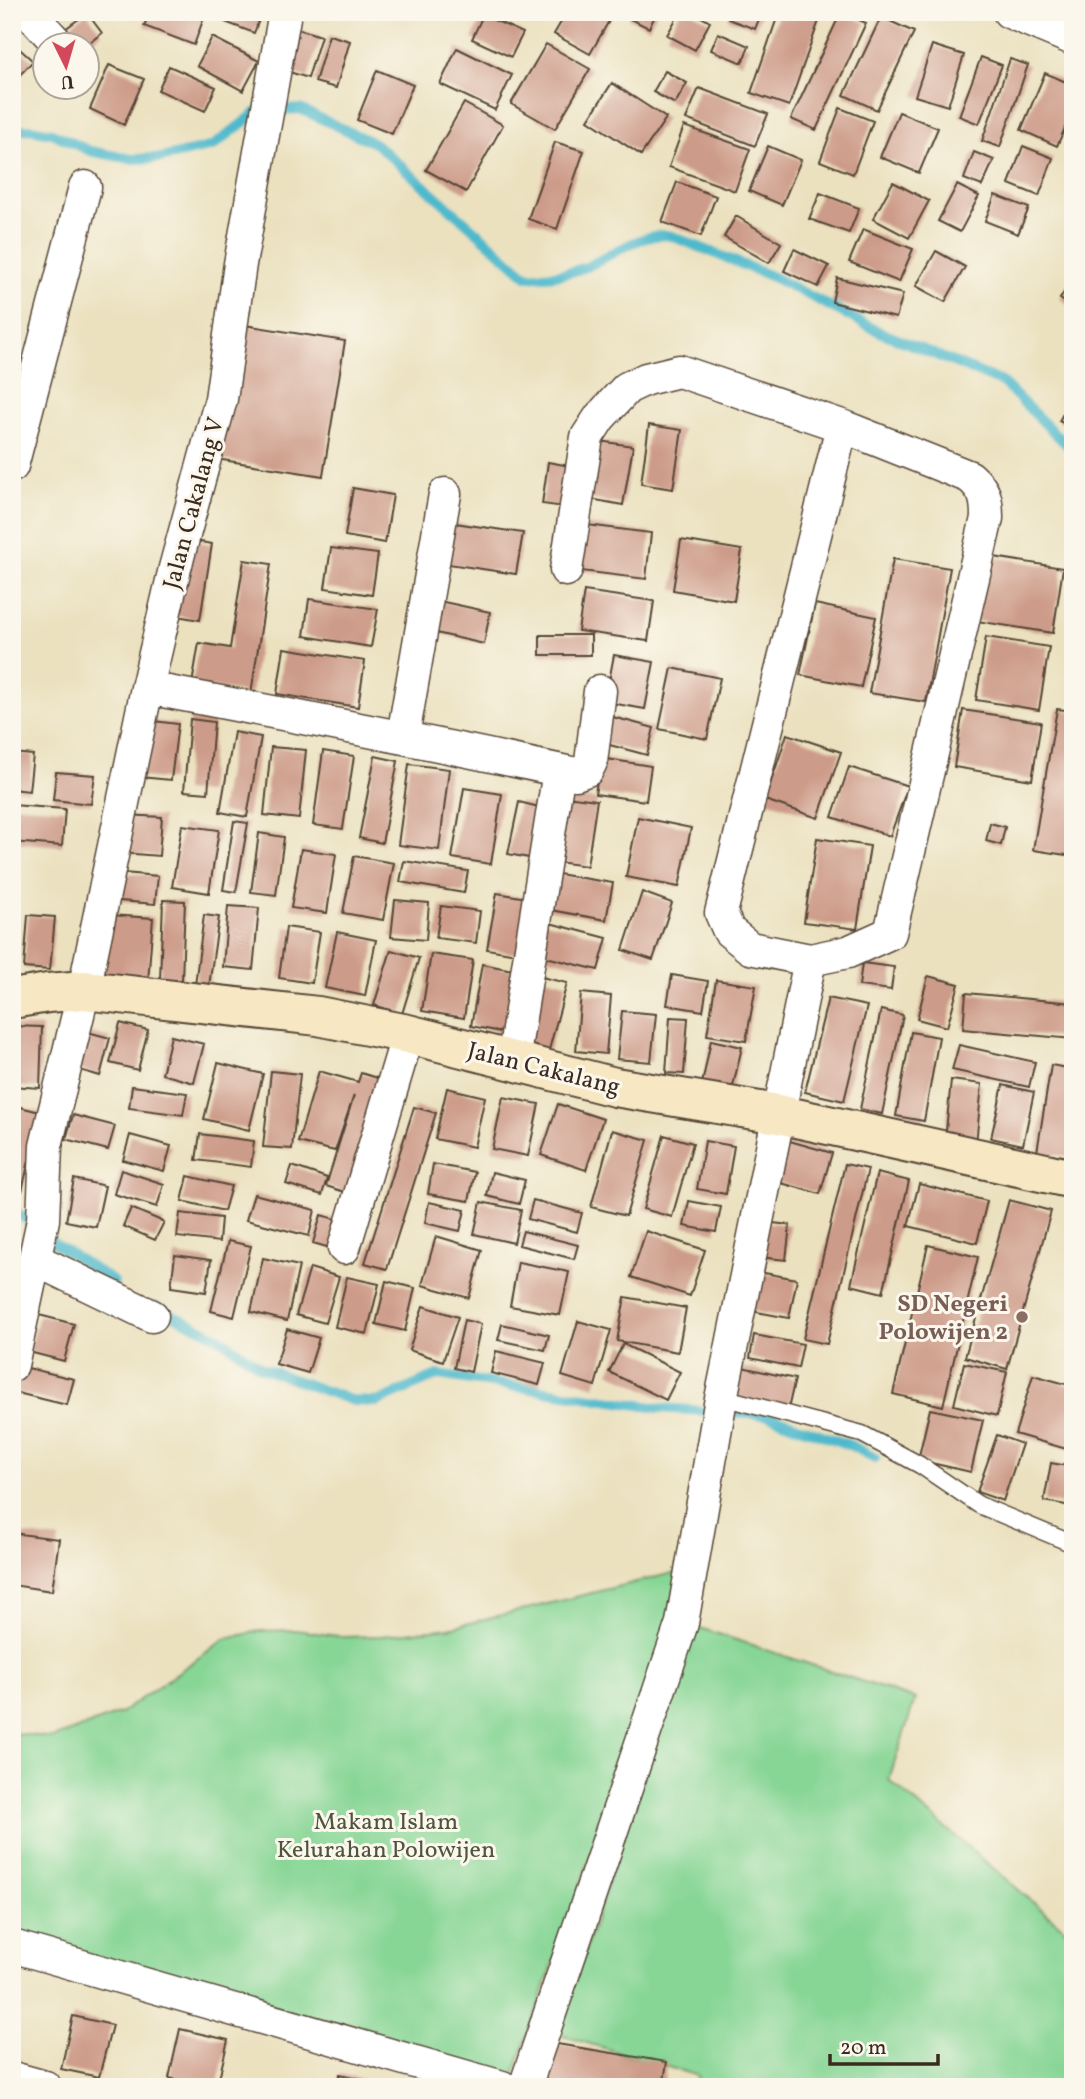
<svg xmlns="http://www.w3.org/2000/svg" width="1085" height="2099" viewBox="0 0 1085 2099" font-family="Vollkorn,serif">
  <rect width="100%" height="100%" fill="#fbf7ec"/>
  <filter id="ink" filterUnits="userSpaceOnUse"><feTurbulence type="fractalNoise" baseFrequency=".0143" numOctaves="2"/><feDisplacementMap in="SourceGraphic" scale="14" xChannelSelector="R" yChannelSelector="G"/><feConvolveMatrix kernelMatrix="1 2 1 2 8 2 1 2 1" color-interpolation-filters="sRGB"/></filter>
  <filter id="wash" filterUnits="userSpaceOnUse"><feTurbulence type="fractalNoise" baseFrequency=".00686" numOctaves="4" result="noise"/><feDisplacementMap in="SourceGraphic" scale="28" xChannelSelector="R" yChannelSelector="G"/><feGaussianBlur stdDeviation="1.57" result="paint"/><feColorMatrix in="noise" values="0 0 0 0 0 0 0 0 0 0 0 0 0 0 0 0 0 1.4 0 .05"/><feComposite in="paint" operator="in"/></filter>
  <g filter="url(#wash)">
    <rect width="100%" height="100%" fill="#ebe1bf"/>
    <path fill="#87d695" stroke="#61805a" stroke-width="2" d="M681 1571 670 1630 512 2080 12 1936V1733L53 1738 121 1713 225 1639 259 1631 296 1630 344 1637 381 1636 449 1628Z
      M694 1626 915 1699 889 1780 1073 1936V2087H694L698 2076 557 2034Z"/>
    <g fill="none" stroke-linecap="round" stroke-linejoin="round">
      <path stroke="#4fb9cc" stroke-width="10" d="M12 130 30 129 52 133 90 151 131 159 161 158 213 146 257 112 300 109 376 144 527 276C547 277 568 274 586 267 614 255 641 231 672 236L773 277 880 332 1002 382 1073 451
        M12 1208 57 1245 114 1282
        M155 1306 220 1338 262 1368 353 1401 377 1402 438 1375 659 1408 767 1415 852 1446 875 1458"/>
    </g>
    <g id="blocks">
      <path fill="#cd9b89" d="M150 12H206L194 45 144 26Z
        M228 12H262L254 33 225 22Z
        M506 12H533L527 23Z
        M567 12 613 14 590 54 554 34Z
        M631 12H657L649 28 628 18Z
        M680 12H692L710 22 695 50 667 35Z
        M731 12H762L755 29 728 19Z
        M779 12H822L789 106 751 93Z
        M841 12 866 23 816 130 791 119Z
        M87 13 102 33 85 46H71L61 32Z
        M483 15 523 33 511 57 472 39Z
        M881 17 914 32 877 110 844 95Z
        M288 26 321 36 308 78 277 68Z
        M718 33 749 46 742 63 711 50Z
        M329 35 350 41 336 88 315 82Z
        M212 37 259 61 243 91 197 66Z
        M12 42 33 61 18 77 12 72Z
        M546 44 590 69 555 129 511 104Z
        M932 45 964 55 948 106 915 96Z
        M457 48 512 75 495 110 440 84Z
        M981 57 1002 65 979 124 959 116Z
        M1010 59 1028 65 1000 147 982 141Z
        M109 65 144 79 124 125 90 109Z
        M169 66 216 87 205 111 158 90Z
        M377 70 413 85 392 134 357 120Z
        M665 71 687 83 675 104 653 92Z
        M1045 73 1073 85V110L1057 146 1021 130Z
        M612 83 666 118 641 155 588 120Z
        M699 88 768 114 755 146 686 119Z
        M464 103 503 125 466 192 426 170Z
        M840 108 873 121 853 174 820 161Z
        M899 112 938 128 919 173 880 157Z
        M684 126 750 149 735 191 669 167Z
        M555 142 584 151 557 229 528 219Z
        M768 146 801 160 782 205 749 191Z
        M1023 146 1053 158 1039 196 1009 184Z
        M974 152 994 160 982 186 964 179Z
        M677 182 716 196 701 236 662 222Z
        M893 182 929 201 909 238 873 219Z
        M957 185 979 196 960 232 938 221Z
        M820 193 859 208 849 233 809 219Z
        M995 195 1029 208 1018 234 985 221Z
        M736 216 781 243 769 263 724 237Z
        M863 229 913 249 899 282 849 262Z
        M794 249 829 266 818 287 784 271Z
        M936 251 965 267 945 302 916 286Z
        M837 278 903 294 896 318 832 302Z
        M1073 278V307L1060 299Z
        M238 324 345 341 323 476 216 459Z
        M1073 395V428L1059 421Z
        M649 425 682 430 673 489 641 484Z
        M599 441 633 446 623 505 590 499Z
        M548 462 570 466 564 507 542 504Z
        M353 488 393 495 385 543 345 536Z
        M448 522 523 533 516 574 442 563Z
        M587 525 651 533 646 579 581 571Z
        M184 539 212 544 200 620 171 615Z
        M681 540 742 550 734 601 673 590Z
        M331 548 378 554 372 595 325 588Z
        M981 555 1063 568 1053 633 970 620Z
        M893 559 950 568 926 702 869 693Z
        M244 560 271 564 251 694 192 684 199 643 230 648Z
        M584 591 654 601 648 641 578 631Z
        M309 599 378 609 371 647 304 636Z
        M430 599 490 612 484 644 423 630Z
        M815 604 876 617 861 687 800 675Z
        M540 635H591V655H540Z
        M986 637 1049 647 1039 710 976 700Z
        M284 648 365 661 358 707 277 694Z
        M614 655 654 662 645 709 605 702Z
        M672 668 720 678 707 739 659 729Z
        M1057 709 1073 711V856L1033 850Z
        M963 710 1041 722 1032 780 954 767Z
        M609 716 654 728 647 755 602 743Z
        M190 719 214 722 208 793 184 791Z
        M146 720 178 724 171 780 140 777Z
        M234 732 261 737 247 817 220 812Z
        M787 734 841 752 818 818 765 800Z
        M271 747 306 750 299 819 264 815Z
        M323 751 354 756 343 829 313 825Z
        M12 753 33 755 29 791 12 789Z
        M375 756 398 761 382 843 359 838Z
        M601 758 651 766 646 801 595 794Z
        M409 764 449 769 439 850 398 845Z
        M849 767 908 786 890 836 832 817Z
        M56 772 95 775 91 804 53 800Z
        M464 788 502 794 491 864 452 858Z
        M558 795 597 800 587 866 548 861Z
        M519 802 539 807 529 858 508 854Z
        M12 805 65 809 62 846 12 842Z
        M125 815 162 817 159 856 122 853Z
        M638 817 691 828 679 887 626 877Z
        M234 821 248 823 236 892 223 890Z
        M990 823 1005 827 1001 845 986 841Z
        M182 825 219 830 209 893 172 887Z
        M259 833 284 837 276 895 251 892Z
        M817 838 870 846 857 929 804 922Z
        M301 849 336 854 327 913 291 908Z
        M354 856 394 863 383 920 343 913Z
        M404 861 468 871 464 893 400 882Z
        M12 865H18L15 964H12Z
        M111 872 158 876 155 904 108 900Z
        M552 873 613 883 606 920 545 909Z
        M642 892 672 903 653 960 623 950Z
        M497 893 533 899 523 955 487 949Z
        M163 900 185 901 182 980H160Z
        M395 900 429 903 426 940 391 937Z
        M228 906 259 908 253 970 223 967Z
        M441 906 480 911 476 943 436 938Z
        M28 915 55 917 50 970 24 968Z
        M109 915 153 918 148 982 93 977Z
        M204 915 219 917 209 986 195 985Z
        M542 921 607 938 598 970 534 954Z
        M286 927 320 932 312 983 279 978Z
        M337 932 376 940 365 996 325 988Z
        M391 950 419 958 402 1014 374 1005Z
        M431 954 473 960 464 1018 422 1011Z
        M862 963 894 967 891 990 859 986Z
        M482 964 518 971 506 1033 471 1026Z
        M672 975 708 981 703 1011 667 1005Z
        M537 976 567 983 549 1050 520 1043Z
        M928 976 959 984 947 1027 917 1019Z
        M716 980 756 986 746 1041 707 1035Z
        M581 993 611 996 606 1054 576 1051Z
        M966 993 1073 1003V1039L963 1029Z
        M828 998 867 1006 844 1101 805 1092Z
        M881 1010 903 1015 882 1114 860 1109Z
        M622 1011 656 1014 651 1062 617 1059Z
        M670 1017 688 1018 684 1074 666 1073Z
        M120 1023 148 1030 138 1070 110 1063Z
        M12 1026 42 1027 40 1088 12 1086Z
        M84 1031 110 1038 100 1076 73 1068Z
        M911 1032 939 1037 924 1121 896 1116Z
        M171 1036 204 1044 194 1083 162 1074Z
        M711 1040 742 1047 731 1095 701 1089Z
        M959 1045 1035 1062 1029 1087 952 1070Z
        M218 1063 263 1074 249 1130 204 1119Z
        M1051 1065 1073 1069V1143L1070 1157 1037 1152Z
        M271 1071 300 1074 292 1149 263 1147Z
        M319 1071 358 1082 361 1073 390 1082 354 1195 326 1186 354 1095 335 1151 298 1142Z
        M951 1080 982 1084 976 1144 945 1141Z
        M1003 1085 1034 1092 1023 1145 991 1138Z
        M132 1086 187 1093 183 1115 129 1108Z
        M447 1088 485 1097 474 1147 435 1139Z
        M503 1097 539 1104 528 1156 492 1149Z
        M558 1104 603 1119 586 1170 541 1155Z
        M12 1105 40 1112 22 1191 12 1188Z
        M414 1107 436 1113 387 1269 365 1263Z
        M73 1115 115 1126 108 1150 66 1139Z
        M612 1130 648 1140 626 1216 591 1207Z
        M200 1134 254 1141 251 1167 196 1160Z
        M130 1135 171 1146 164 1171 123 1160Z
        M664 1135 693 1143 672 1217 643 1209Z
        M779 1138 832 1153 820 1194 767 1179Z
        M705 1141 734 1146 726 1194 697 1189Z
        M433 1164 475 1172 469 1201 428 1194Z
        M845 1164 868 1169 827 1344 803 1339Z
        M292 1166 327 1178 322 1195 286 1184Z
        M121 1170 164 1184 157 1207 114 1194Z
        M492 1172 525 1180 519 1204 487 1196Z
        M877 1173 909 1181 883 1293 851 1285Z
        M188 1176 231 1186 224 1211 182 1201Z
        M74 1179 105 1186 96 1227 66 1221Z
        M919 1184 987 1201 977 1243 908 1226Z
        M254 1194 315 1210 309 1236 246 1220Z
        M533 1200 582 1213 577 1232 528 1219Z
        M1009 1200 1051 1211 1007 1369 965 1357Z
        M689 1201 721 1207 716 1232 684 1226Z
        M429 1202 465 1210 460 1231 425 1223Z
        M481 1202 521 1210 514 1243 474 1234Z
        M131 1208 164 1222 155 1240 123 1226Z
        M180 1213 221 1218 219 1242 177 1237Z
        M321 1215 350 1223 341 1251 313 1243Z
        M763 1222 790 1225 786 1260 759 1257Z
        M523 1231 578 1245 574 1259 519 1245Z
        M646 1231 705 1250 690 1296 631 1277Z
        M436 1236 482 1250 469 1298 422 1285Z
        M228 1241 251 1246 234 1317 211 1311Z
        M928 1245 978 1257 943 1406 893 1394Z
        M175 1255 211 1260 206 1292 171 1287Z
        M263 1258 299 1266 287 1321 251 1312Z
        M518 1262 569 1272 560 1315 510 1306Z
        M310 1268 339 1277 325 1323 296 1315Z
        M759 1272 797 1279 789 1318 751 1311Z
        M347 1277 379 1284 367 1334 335 1327Z
        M386 1281 415 1288 405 1331 376 1324Z
        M625 1297 686 1308 678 1352 617 1341Z
        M423 1306 458 1317 443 1361 409 1350Z
        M39 1315 74 1324 64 1361 29 1352Z
        M464 1320 481 1324 471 1372 454 1368Z
        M578 1321 611 1330 595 1386 562 1376Z
        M502 1324 549 1335 545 1350 498 1340Z
        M287 1329 319 1338 308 1373 276 1364Z
        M754 1335 803 1344 798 1368 750 1358Z
        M623 1344 680 1372 666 1400 609 1372Z
        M496 1351 545 1363 539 1385 491 1373Z
        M964 1363 1007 1372 997 1416 954 1405Z
        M19 1366 74 1379 67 1405 13 1392Z
        M742 1367 795 1379 788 1409 736 1397Z
        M1033 1375 1073 1386V1451L1015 1434Z
        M930 1409 983 1420 971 1472 918 1460Z
        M997 1435 1022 1444 1003 1501 977 1492Z
        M1051 1463 1073 1467 1071 1506 1044 1501Z
        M12 1533 59 1539 52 1591 12 1585Z
        M73 2016 112 2025 99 2077 61 2069Z
        M180 2029 228 2040 217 2087H203L169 2078Z
        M545 2042 667 2062 663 2087H551L539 2085Z
        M340 2074 369 2081 367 2087H337Z"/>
    </g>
  </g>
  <g filter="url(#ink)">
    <use href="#blocks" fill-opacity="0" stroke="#554536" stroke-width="2"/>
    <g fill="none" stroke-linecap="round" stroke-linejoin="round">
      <defs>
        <path id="lane" d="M722 1397 862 1434 920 1465 979 1505 1073 1544"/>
        <path id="street" d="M29 12 60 46
          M1009 12 1073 39
          M12 466 85 187
          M566 570 587 437 600 417 627 388 646 379 679 371 842 426 970 477C985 490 987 499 987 518L890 933 848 952 810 960 750 948 729 931 721 913 842 426
          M147 688C290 715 434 743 576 774L587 770 591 762 600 691
          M403 736 445 494
          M513 1061 559 771
          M344 1248 408 1034
          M36 1260 152 1316
          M12 1365 43 1220 46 1146 84 990 147 688 175 568 221 399 240 264 285 12
          M12 1946 502 2087
          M12 2078 45 2087
          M525 2087 682 1623 720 1404 810 960"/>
        <path id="secondary" d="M12 999 48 993 84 990 318 1016 408 1034 615 1087 778 1114 1073 1179"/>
      </defs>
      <use href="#lane" stroke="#554536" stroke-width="19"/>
      <use href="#street" stroke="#554536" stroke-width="35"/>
      <use href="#secondary" stroke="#554536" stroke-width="42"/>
      <use href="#lane" stroke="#fff" stroke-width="16"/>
      <use href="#street" stroke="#fff" stroke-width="32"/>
      <use href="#secondary" stroke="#f7e8c3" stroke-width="38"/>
    </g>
  </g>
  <circle fill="#8d6e63" stroke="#fbf7ec" stroke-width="2.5" cx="1022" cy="1317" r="7"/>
  <g text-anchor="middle" stroke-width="6" stroke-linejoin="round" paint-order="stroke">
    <g font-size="24" fill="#3b2a1e" stroke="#fbf7ec">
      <text transform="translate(193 503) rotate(-75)" y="8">Jalan Cakalang V</text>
      <text transform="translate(544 1068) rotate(14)" y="8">Jalan Cakalang</text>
    </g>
    <g font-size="24" font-weight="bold" fill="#785e54" stroke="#fbf7ec" text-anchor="end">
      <text x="1008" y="1311">SD Negeri<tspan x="1008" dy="28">Polowijen 2</tspan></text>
    </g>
    <g font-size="24" fill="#4e553c" stroke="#fbf7ec">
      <text x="386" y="1829">Makam Islam<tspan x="386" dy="28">Kelurahan Polowijen</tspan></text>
    </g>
  </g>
  <rect width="1085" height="2099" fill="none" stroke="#fbf7ec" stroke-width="42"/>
  <g transform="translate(66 66) rotate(175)"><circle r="33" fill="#fbf7ec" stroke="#aea59a" stroke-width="2"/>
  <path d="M0-5L12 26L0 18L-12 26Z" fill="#d1495b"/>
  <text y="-10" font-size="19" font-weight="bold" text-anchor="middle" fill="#3b2a1e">U</text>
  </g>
  <path d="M830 2054v10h108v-10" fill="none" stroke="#3b2a1e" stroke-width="3.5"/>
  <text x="840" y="2054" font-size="21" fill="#3b2a1e" stroke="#fbf7ec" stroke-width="5" paint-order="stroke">20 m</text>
</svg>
